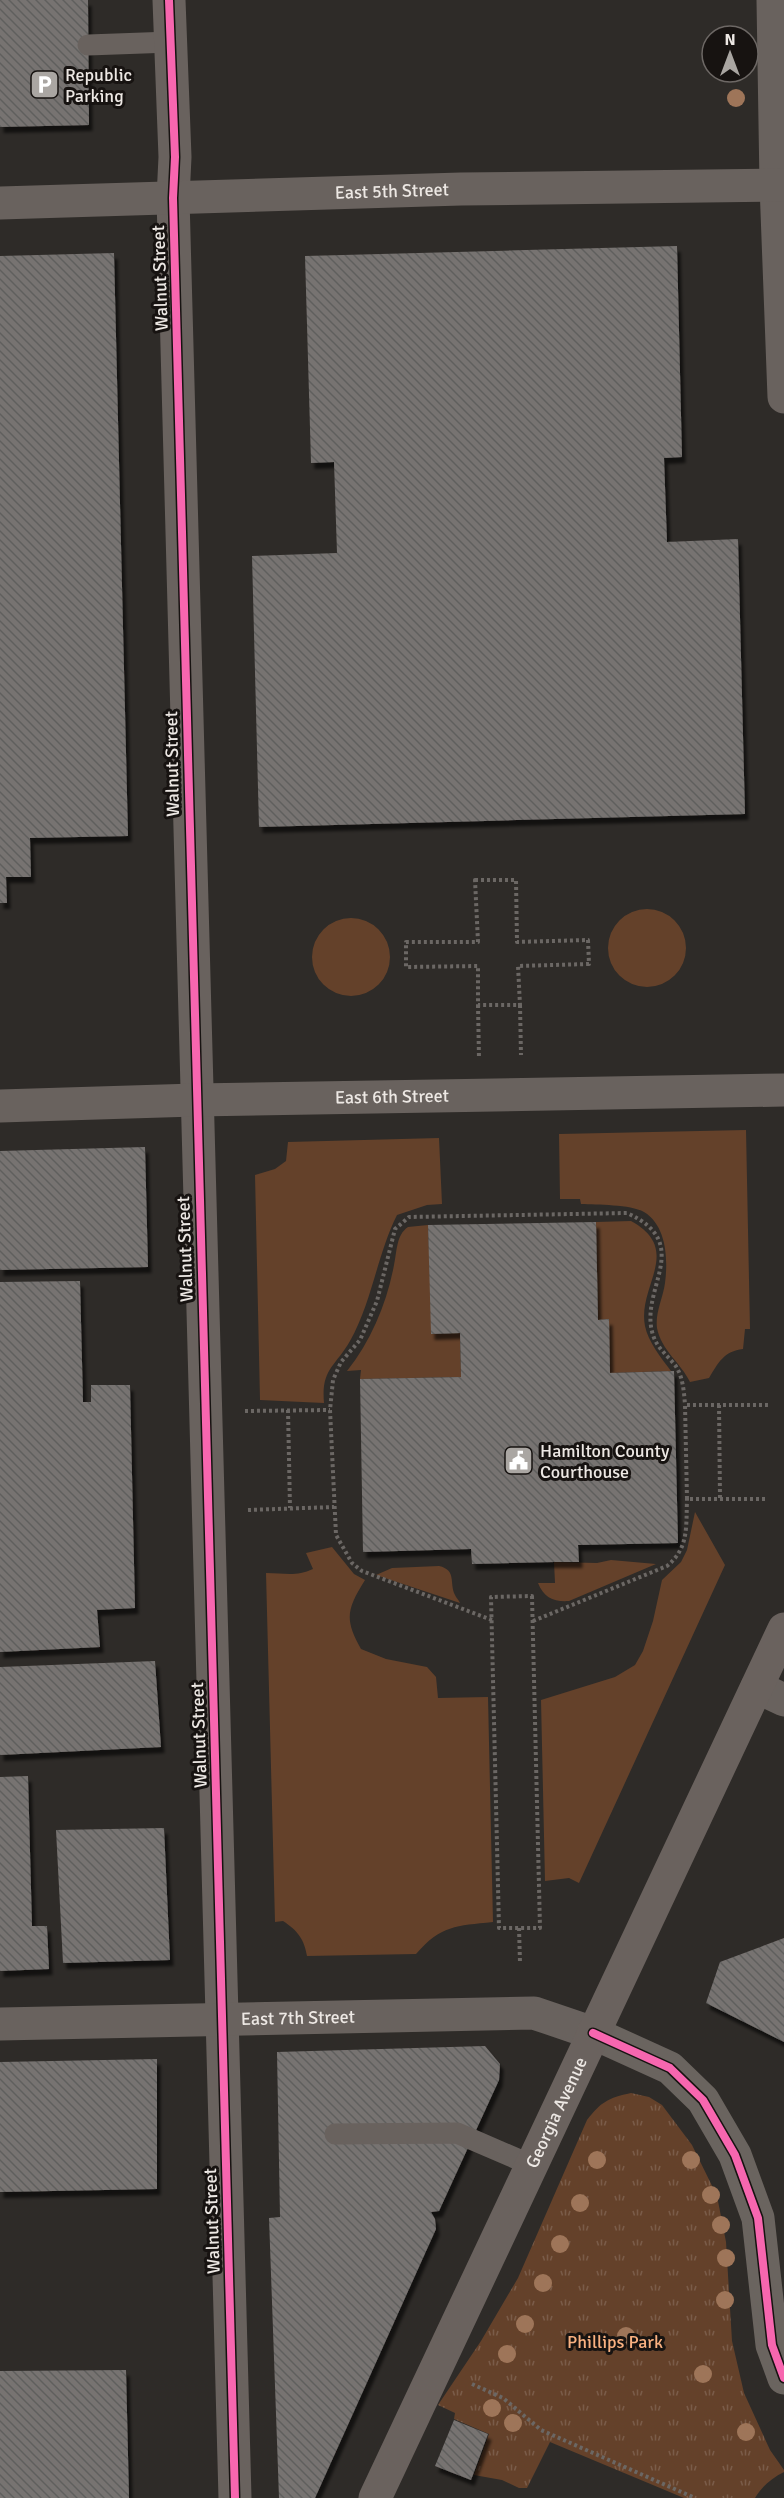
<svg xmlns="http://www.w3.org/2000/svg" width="784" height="2498" viewBox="0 0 784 2498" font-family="Signika,sans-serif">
  <defs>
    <pattern id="park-tufts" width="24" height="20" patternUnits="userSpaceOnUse" patternTransform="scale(1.5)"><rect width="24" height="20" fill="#64412a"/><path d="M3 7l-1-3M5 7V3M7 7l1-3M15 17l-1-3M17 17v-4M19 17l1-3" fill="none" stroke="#7a5c49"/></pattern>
    <pattern id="building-back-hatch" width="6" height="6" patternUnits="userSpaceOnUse" patternTransform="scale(1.5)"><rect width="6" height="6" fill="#777371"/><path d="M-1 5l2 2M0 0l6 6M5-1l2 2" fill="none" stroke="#615f5d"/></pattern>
    <filter id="shadow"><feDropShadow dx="3.5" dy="6" stdDeviation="1.5" flood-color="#0009"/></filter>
  </defs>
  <rect width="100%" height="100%" fill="#2e2b28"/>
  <path fill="#64412a" d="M608 948a39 39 0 1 1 78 0a39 39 0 1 1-78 0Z
    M312 957a39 39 0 1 1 78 0a39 39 0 1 1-78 0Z
    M746 1130 750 1329H745L743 1349C724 1351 718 1363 709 1378L690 1382C681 1363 661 1350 657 1328 655 1313 663 1298 665 1283 668 1260 667 1226 644 1212 630 1204 597 1205 581 1204L580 1199H560L559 1134Z
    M439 1138 442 1204 427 1205 397 1215C377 1255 372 1302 350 1341 335 1367 321 1369 324 1403L260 1400 255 1175 275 1169 286 1161 288 1142Z
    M631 1221C684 1250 637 1286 645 1326 648 1342 662 1359 671 1371L610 1373 608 1319 598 1320 596 1222Z
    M428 1225 432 1334 460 1333 461 1377 360 1379 361 1370 347 1371C371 1341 387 1303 394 1265 397 1252 396 1235 408 1227Z
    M695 1512 725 1565 579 1883 569 1878 545 1881 541 1700 615 1677 635 1665 643 1651 653 1621 662 1580 681 1562 687 1550Z
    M332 1547 354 1574 365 1580C347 1609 344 1619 361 1649L386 1659 427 1667 436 1677 438 1698 488 1697 493 1922C456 1926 441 1925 416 1954L307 1956C304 1939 298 1931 283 1921L275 1922 266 1573C284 1573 296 1577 313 1569L306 1553Z
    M611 1560 656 1564 569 1601C554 1602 544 1598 538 1583H555L554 1562 597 1563Z
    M439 1566C457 1570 449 1583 455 1595 456 1598 459 1600 460 1603L376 1575 392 1568Z"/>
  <path fill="url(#park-tufts)" d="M631 2093 649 2097 662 2105 692 2145 717 2196 726 2242 732 2341 744 2393 770 2450 784 2470V2472C772 2478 762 2486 755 2498H684L550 2442 527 2488H519L502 2480 474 2475 489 2434 454 2419 455 2413 438 2405 481 2341 518 2278 587 2120C601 2102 608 2098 631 2093Z"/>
  <path fill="url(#building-back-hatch)" filter="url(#shadow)" d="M0 0H88L89 125 0 127Z
    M677 246 682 457 664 458 667 542 738 539 745 814 259 827 252 556 337 553 334 462 311 463 305 256Z
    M114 253 128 836 30 838 31 877H6L7 903H0V256Z
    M145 1147 148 1267 0 1270V1151Z
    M596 1222 598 1320 609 1319 610 1373 674 1371 678 1543 578 1545 579 1562H554L472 1564 471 1549 363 1552 360 1379 461 1377 460 1333 431 1334 428 1225Z
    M80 1281 83 1402H91V1385H130L135 1608 97 1610 100 1647 0 1652V1282Z
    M155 1661 161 1747 0 1755V1667Z
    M28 1776 32 1926H47L49 1969 0 1971V1777Z
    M164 1828 170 1960 63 1963 56 1830Z
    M784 1938V2042L706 2003 720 1962Z
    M485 2046 500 2064 499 2080 439 2211 431 2212 435 2219 436 2229 315 2498H279L269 2218 280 2217 277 2052Z
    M157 2059V2189L0 2192V2062Z
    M126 2370 129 2498H0V2371Z
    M454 2420 488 2434 471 2480 435 2466Z"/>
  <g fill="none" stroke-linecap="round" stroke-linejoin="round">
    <path stroke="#6b6764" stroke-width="4" stroke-dasharray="3 3" stroke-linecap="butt" d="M475 880H516L517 942 588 940 589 964 518 966 520 1005H478V966L406 967V942H478Z
      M478 1005 479 1058
      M520 1005 521 1055
      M719 1405 720 1498
      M288 1410 290 1508
      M245 1411 330 1410
      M765 1499H687L685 1405H769
      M248 1510 334 1507
      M532 1596 540 1928H499L491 1597Z
      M492 1620 362 1571 352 1563 336 1535 330 1410 333 1380 341 1362 360 1340 377 1301 395 1229 409 1217 627 1213C696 1244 638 1289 653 1335 657 1348 667 1355 675 1365 683 1376 684 1392 685 1405
      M533 1621 667 1566C689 1548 686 1527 687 1499
      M519 1928 520 1962
      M472 2384 503 2398 541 2430 695 2498"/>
    <path stroke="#69625e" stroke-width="21" d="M88 45 171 42
      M335 2134 457 2133 531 2165"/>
    <g stroke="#69625e" stroke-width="33">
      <path d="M169 0 175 157 173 198 235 2498"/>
      <path d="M773 0 776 185 784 397"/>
      <path id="s1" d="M0 203 461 189 784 185"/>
      <path id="s2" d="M0 1106 195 1100 784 1090"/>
      <path d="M757 1687 784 1700"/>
      <path id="s3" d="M0 2024 534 2013 593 2033"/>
    </g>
    <path stroke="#6a645f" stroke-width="33" d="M593 2033 670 2068 703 2100 735 2155 758 2218 772 2345 784 2378"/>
    <path stroke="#6a625e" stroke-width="33" id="s4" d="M375 2498 784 1629"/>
    <defs>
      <path id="cycleway" d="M169 0 175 157 173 198 235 2498
        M593 2033 670 2068 703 2100 735 2155 758 2218 772 2345 784 2378"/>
    </defs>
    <use href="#cycleway" stroke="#171311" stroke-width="11"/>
    <use href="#cycleway" stroke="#f766af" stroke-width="8"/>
  </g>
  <g fill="#9e7559">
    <circle cx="736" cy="98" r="9"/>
    <circle cx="597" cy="2160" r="9"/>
    <circle cx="691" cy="2160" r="9"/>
    <circle cx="711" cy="2195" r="9"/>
    <circle cx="580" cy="2203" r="9"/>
    <circle cx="721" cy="2225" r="9"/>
    <circle cx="560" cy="2244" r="9"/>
    <circle cx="726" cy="2258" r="9"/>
    <circle cx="543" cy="2283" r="9"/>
    <circle cx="725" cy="2300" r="9"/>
    <circle cx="525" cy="2324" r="9"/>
    <circle cx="626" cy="2336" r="9"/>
    <circle cx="507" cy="2354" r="9"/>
    <circle cx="703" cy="2374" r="9"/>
    <circle cx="492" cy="2408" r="9"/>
    <circle cx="513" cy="2423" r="9"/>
    <circle cx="746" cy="2432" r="9"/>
  </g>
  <defs>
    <symbol id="parking-square" viewBox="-11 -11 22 22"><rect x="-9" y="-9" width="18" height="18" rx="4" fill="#aaa6a2" stroke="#171311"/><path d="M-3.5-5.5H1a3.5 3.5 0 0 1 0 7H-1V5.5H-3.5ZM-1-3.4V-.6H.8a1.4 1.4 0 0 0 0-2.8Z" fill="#fff"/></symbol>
    <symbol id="civic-square" viewBox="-11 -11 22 22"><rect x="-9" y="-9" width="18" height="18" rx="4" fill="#aaa6a2" stroke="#171311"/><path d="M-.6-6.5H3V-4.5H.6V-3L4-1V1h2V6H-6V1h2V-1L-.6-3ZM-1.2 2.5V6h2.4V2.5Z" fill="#fff"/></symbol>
  </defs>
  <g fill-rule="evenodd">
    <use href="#parking-square" x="28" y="68" width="33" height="33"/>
    <use href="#civic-square" x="502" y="1444" width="33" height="33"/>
  </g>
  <g text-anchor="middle" stroke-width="6" stroke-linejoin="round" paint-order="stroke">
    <g font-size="18" fill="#ede8e4" stroke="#171311" text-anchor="start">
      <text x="65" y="81">Republic<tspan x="65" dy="21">Parking</tspan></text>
      <text x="540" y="1457">Hamilton County<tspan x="540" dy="21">Courthouse</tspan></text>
    </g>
    <g font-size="18" fill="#ede8e4" stroke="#171311">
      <text dy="6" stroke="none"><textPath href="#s1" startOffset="392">East 5th Street</textPath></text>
      <text transform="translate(160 278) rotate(-92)" y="6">Walnut Street</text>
      <text transform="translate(172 764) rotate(-91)" y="6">Walnut Street</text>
      <text dy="6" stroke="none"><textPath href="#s2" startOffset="392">East 6th Street</textPath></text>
      <text transform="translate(185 1249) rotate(-92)" y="6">Walnut Street</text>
      <text transform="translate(199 1735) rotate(-92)" y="6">Walnut Street</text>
      <text dy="6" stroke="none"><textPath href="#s3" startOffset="298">East 7th Street</textPath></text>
      <text dy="6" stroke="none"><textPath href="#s4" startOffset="426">Georgia Avenue</textPath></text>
      <text transform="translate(212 2221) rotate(-92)" y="6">Walnut Street</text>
    </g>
    <g font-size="18" fill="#f9b181" stroke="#171311">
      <text x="615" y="2348">Phillips Park</text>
    </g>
  </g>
  <g transform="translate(730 54)"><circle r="28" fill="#171311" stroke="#6d6865" stroke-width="1.5"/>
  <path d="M0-4.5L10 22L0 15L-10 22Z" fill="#aaa6a2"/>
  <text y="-9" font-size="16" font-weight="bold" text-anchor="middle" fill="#ede8e4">N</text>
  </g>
</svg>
